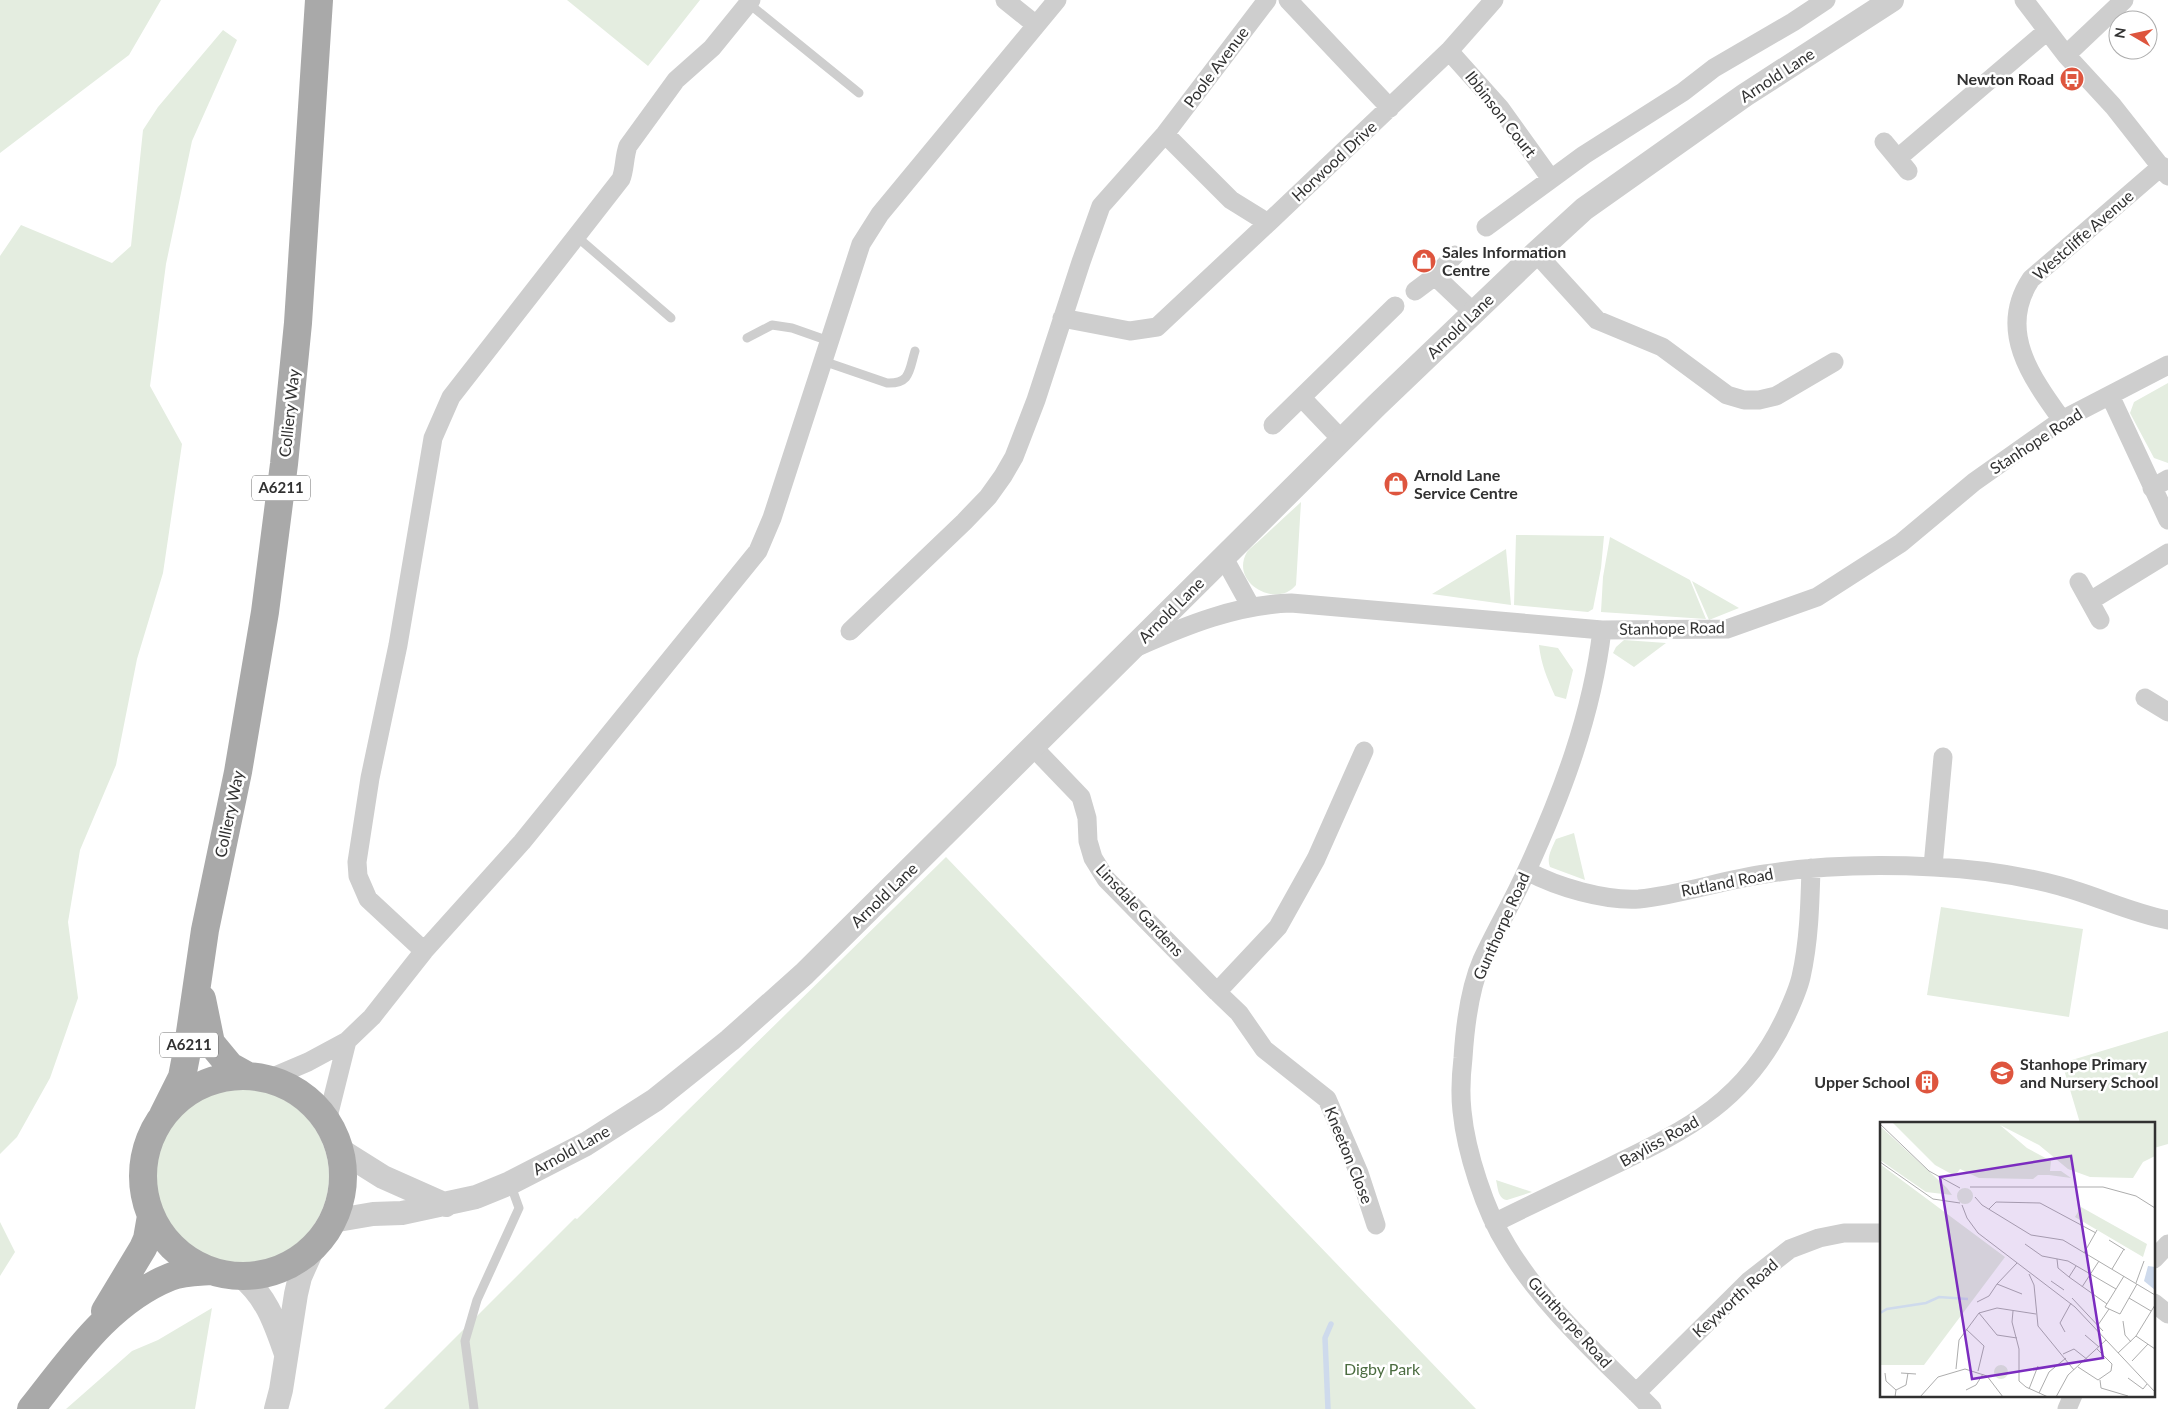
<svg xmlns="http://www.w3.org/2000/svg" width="2168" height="1409" viewBox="0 0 2168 1409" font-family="Lato,sans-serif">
  <rect width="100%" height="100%" fill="#fff"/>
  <path fill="#e4ede0" d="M0 0H161L129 55 0 153Z
    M567 0H700L648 66Z
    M223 30 237 40 192 141 166 264 150 386 182 444 163 573 137 659 116 765 80 850 68 922 78 998 50 1078 17 1137 0 1154V256L21 225 112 263 131 246 143 130 158 107Z
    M2168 383V463L2154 458 2130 413 2134 402Z
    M1301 502 1296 585C1277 609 1229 583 1247 552 1250 548 1257 543 1261 539 1274 527 1288 514 1301 502Z
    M1516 535 1604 536 1601 568 1593 609 1588 612 1514 605Z
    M1610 537 1690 580 1706 619 1601 612 1603 577Z
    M1506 549 1511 605 1432 594Z
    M1692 581 1739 608 1709 620Z
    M1624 640 1666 643 1634 667 1613 653 1616 647Z
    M1539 645 1558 648 1573 670 1566 699 1555 696C1547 678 1541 664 1539 645Z
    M1574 833 1585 880 1550 867C1546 858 1552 848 1556 839Z
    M946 857 1476 1409H384L575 1218 577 1219Z
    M1941 907 2083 929 2069 1017 1927 995Z
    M2168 1031V1144L2154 1148V1123H2080L2062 1063Z
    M155 1176a87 87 0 1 1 174 0a87 87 0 1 1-174 0Z
    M1496 1180 1532 1192 1507 1200C1498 1199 1498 1188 1496 1180Z
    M0 1222 15 1252 0 1276Z
    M212 1308 195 1409H66L132 1351 158 1340Z"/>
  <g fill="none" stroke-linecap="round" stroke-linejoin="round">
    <path stroke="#cedaec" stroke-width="5.5" d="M1328 1409 1325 1338 1331 1324"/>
    <path stroke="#cecece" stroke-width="9" d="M748 3 859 93
      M576 236 671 318
      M747 338 772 325 792 328 829 341
      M823 361 887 383C911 384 909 370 915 351
      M474 1409 465 1341 477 1300 519 1208 510 1183"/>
    <path stroke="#cecece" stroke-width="19" d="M1005 0 1036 25
      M1288 0 1390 108
      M2024 0 2066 55 2113 106 2168 176
      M1449 51 1500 108 1551 179
      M2066 55 2124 0
      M1165 134 1231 200 1268 223 1449 51 1494 0
      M1884 142 1908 171
      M1898 158 2047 31
      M1486 227 1584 155 1683 92 1714 68 1793 22 1826 0
      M1536 253 1597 320 1662 347 1727 395 1744 400H1759L1776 396 1834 362
      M1435 276 1474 313
      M1415 291 1435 276 1455 255
      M1062 318 1130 331 1157 327 1268 223
      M2108 396 2114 404 2168 520
      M1302 398 1342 440
      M2062 420C2031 377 1997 330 2031 279L2162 166
      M1273 425 1395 306
      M2152 488 2168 479
      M1224 558 1251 607
      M2079 582 2100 620
      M2090 601 2168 553
      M1602 630C1592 715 1562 794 1527 870 1513 901 1496 930 1482 960 1469 990 1465 1026 1463 1058 1461 1075 1460 1093 1462 1111 1466 1152 1485 1211 1507 1246 1544 1308 1602 1358 1652 1409
      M850 631 964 522 988 497 1003 476 1014 457 1036 400 1081 262 1101 206 1165 134 1267 0
      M1137 647C1187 625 1236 605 1291 603L1602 630 1727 629 1817 597 1901 543 1974 482 2062 420 2168 365
      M2145 698 2168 712
      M1033 747 1081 797 1087 818 1088 841 1093 858 1106 879 1217 992 1278 927 1316 859 1364 751
      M1933 866 1943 757
      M1527 871C1557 887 1604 901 1639 899 1680 895 1723 880 1765 874 1820 865 1877 864 1934 867 1976 869 2019 875 2060 886 2097 896 2131 913 2168 920
      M424 951 368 899 358 876 357 862 370 778 398 645 433 438 451 397 621 179C625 169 624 157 628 146L676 80 712 48 751 0
      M1217 992 1239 1013 1264 1049 1327 1099 1359 1173 1376 1225
      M268 1079 308 1062 347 1041 372 1017 424 951 522 842 758 551 772 518 861 244 880 214 1057 0
      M327 1121 347 1041
      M1494 1223C1532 1204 1571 1186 1610 1167 1689 1129 1747 1100 1786 1016 1792 1003 1798 990 1801 977 1809 942 1810 904 1811 868
      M2154 1259 2168 1244
      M2154 1303 2168 1314
      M1636 1393 1749 1281 1790 1249 1819 1238 1844 1233H1882
      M2067 1409 2073 1395"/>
    <path stroke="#cecece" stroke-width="24" d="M340 1150 383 1177 446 1205
      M332 1221 373 1214 402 1213 476 1197 510 1183 586 1144 655 1100 730 1040 804 974 1377 405 1536 253 1584 209 1745 95 1892 0
      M241 1276C267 1297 275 1323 286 1354
      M276 1409 281 1390 296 1294 300 1277 313 1248"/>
    <path stroke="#a9a9a9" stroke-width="28" d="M202 999 211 1043 230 1066 248 1076
      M143 1176a100 100 0 1 1 200 0a100 100 0 1 1-200 0Z
      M163 1115 182 1077 188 1046 205 930 238 772 265 612 284 464 298 323 319 0
      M105 1311 143 1248 147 1239 151 1216
      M31 1409C71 1359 108 1302 170 1277 182 1272 198 1272 211 1271"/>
  </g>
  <defs>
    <symbol id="bus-disc" viewBox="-11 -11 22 22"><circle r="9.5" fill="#de553e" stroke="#fff"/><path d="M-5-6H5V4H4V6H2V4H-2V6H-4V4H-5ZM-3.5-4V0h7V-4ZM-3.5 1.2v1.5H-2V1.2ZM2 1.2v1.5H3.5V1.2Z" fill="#fff"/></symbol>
    <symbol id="shop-disc" viewBox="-11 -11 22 22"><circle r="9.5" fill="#de553e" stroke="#fff"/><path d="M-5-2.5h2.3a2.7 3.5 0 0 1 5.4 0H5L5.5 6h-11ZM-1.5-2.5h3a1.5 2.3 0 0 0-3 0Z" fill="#fff"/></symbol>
    <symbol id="school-disc" viewBox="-11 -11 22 22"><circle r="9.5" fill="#de553e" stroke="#fff"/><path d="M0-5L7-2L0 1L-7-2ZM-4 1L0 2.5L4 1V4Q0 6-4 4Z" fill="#fff"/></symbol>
    <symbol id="building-disc" viewBox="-11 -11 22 22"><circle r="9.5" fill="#de553e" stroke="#fff"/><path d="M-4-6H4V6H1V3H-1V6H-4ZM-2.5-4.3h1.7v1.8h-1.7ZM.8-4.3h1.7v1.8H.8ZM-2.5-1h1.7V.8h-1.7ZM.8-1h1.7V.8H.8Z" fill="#fff"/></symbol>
  </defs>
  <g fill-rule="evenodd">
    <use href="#bus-disc" x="2058" y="65" width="28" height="28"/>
    <use href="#shop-disc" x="1410" y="247" width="28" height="28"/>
    <use href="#shop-disc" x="1382" y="470" width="28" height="28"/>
    <use href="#school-disc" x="1988" y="1059" width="28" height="28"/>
    <use href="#building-disc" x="1913" y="1068" width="28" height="28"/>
  </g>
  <g text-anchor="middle" stroke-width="5" stroke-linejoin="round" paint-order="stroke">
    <g fill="#fff" stroke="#6f6f6f" stroke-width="1">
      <rect x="252" y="475.5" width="58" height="25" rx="4"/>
      <rect x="160" y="1032.5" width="58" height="25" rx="4"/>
    </g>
    <g font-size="15" font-weight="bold" fill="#313131">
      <text x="281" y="493">A6211</text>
      <text x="189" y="1050">A6211</text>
    </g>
    <g font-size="16" fill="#313131" stroke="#fff">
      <text transform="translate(1216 67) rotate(-53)" y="6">Poole Avenue</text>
      <text transform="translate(1777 75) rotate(-33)" y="6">Arnold Lane</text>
      <text transform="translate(1501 114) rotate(52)" y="6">Ibbinson Court</text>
      <text transform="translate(1334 161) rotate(-43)" y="6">Horwood Drive</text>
      <text transform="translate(2083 235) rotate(-41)" y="6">Westcliffe Avenue</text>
      <text transform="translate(1460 326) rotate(-44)" y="6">Arnold Lane</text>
      <text transform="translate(289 413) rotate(-84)" y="6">Colliery Way</text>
      <text transform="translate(2036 441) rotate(-33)" y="6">Stanhope Road</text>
      <text transform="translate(1171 610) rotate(-45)" y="6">Arnold Lane</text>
      <text transform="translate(1672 628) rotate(-1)" y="6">Stanhope Road</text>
      <text transform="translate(229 814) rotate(-78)" y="6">Colliery Way</text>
      <text transform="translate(1727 882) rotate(-11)" y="6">Rutland Road</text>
      <text transform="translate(884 895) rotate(-44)" y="6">Arnold Lane</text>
      <text transform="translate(1140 910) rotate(47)" y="6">Linsdale Gardens</text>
      <text transform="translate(1501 926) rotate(-66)" y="6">Gunthorpe Road</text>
      <text transform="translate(1659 1141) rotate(-29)" y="6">Bayliss Road</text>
      <text transform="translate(571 1150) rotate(-29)" y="6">Arnold Lane</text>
      <text transform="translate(1349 1155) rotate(68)" y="6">Kneeton Close</text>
      <text transform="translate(1735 1298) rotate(-42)" y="6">Keyworth Road</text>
      <text transform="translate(1570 1322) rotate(48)" y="6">Gunthorpe Road</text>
    </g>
    <g font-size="16" font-weight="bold" fill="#313131" stroke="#fff" text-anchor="start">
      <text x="2054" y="85" text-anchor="end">Newton Road</text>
      <text x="1442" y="258">Sales Information<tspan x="1442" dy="18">Centre</tspan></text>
      <text x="1414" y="481">Arnold Lane<tspan x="1414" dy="18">Service Centre</tspan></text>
      <text x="2020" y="1070">Stanhope Primary<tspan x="2020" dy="18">and Nursery School</tspan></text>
      <text x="1910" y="1088" text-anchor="end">Upper School</text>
    </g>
    <g font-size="16" fill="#4b6c40" stroke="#fff">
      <text x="1382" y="1375">Digby Park</text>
    </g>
  </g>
  <g transform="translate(1880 1122)">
    <rect width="275" height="275" fill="#fff"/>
    <path d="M12 0H275V34L263 40 253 56 210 55 188 47 159 23 120 3 147 26 171 39 170 49H181L191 56 169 53H158L153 57 99 56 80 47 75 54 55 43ZM0 4 67 66 72 73 46 70 0 38ZM0 42 125 135 44 243H0ZM77 74a8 8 0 1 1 16 0a8 8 0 1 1-16 0ZM201 85 267 122 263 135 195 95ZM114 250a7 7 0 1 1 14 0a7 7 0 1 1-14 0Z" fill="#e4ede0"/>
    <path d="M268 144 275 145V168L264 159Z" fill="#cedaec"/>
    <path fill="none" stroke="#cedaec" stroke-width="2.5" d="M0 191 7 187 46 181 59 175 88 177"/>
    <path fill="none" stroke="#adadad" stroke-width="1" d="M0 2 49 49 80 66M0 40 53 77 80 81M90 65H223L256 74 275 86M95 75 102 83 151 113 183 118 275 173M82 83 87 96 98 111 195 185 275 270M109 87 116 80 160 81 216 111M229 118 245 128M145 122 162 134 188 139 236 167M204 131 217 108M177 137 178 146 189 155M137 141 117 162 142 172M196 144 189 155 227 182M232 147 244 127M149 152 154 163 158 204 194 248M171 159 184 168M256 161 264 139M202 165 219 139M192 176 223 209M249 176 271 189M97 180 109 174 117 162M229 187 240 192 257 162M229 187 225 185 244 154M133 189 132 200 139 227V259L146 265 168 275M99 191 117 213 137 216M243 199 245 213 251 220M218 203 229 187M86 207 104 224 98 249M185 210 180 201 191 181M205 213 219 225M256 214 275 227M238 231 256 214 275 183M183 232 194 227 208 238M252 239 268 222M198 245 218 258 231 249 232 242 217 227M76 247 79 218 99 191 117 186 156 192M5 251 6 259 16 268 15 275M21 251 36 252M248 256 263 267 267 262M220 258 221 266 248 274M149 267 158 244M16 268 26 263 28 251M86 268 96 263 103 252M159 271 169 250 186 236M40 275 58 255 85 247 107 254 123 275M176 275 188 253 226 218"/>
    <path fill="#7b2cbf" fill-opacity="0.15" stroke="#7b2cbf" stroke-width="2.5" d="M191 34 223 236 92 257 60 55Z"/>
    <rect width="275" height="275" fill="none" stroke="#313131" stroke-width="2.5"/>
  </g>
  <g transform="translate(2133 35) rotate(279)"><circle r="24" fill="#ffffff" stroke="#adadad"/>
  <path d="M0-4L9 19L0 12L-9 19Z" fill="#de553e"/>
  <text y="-8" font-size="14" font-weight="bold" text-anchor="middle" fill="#313131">N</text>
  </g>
</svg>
